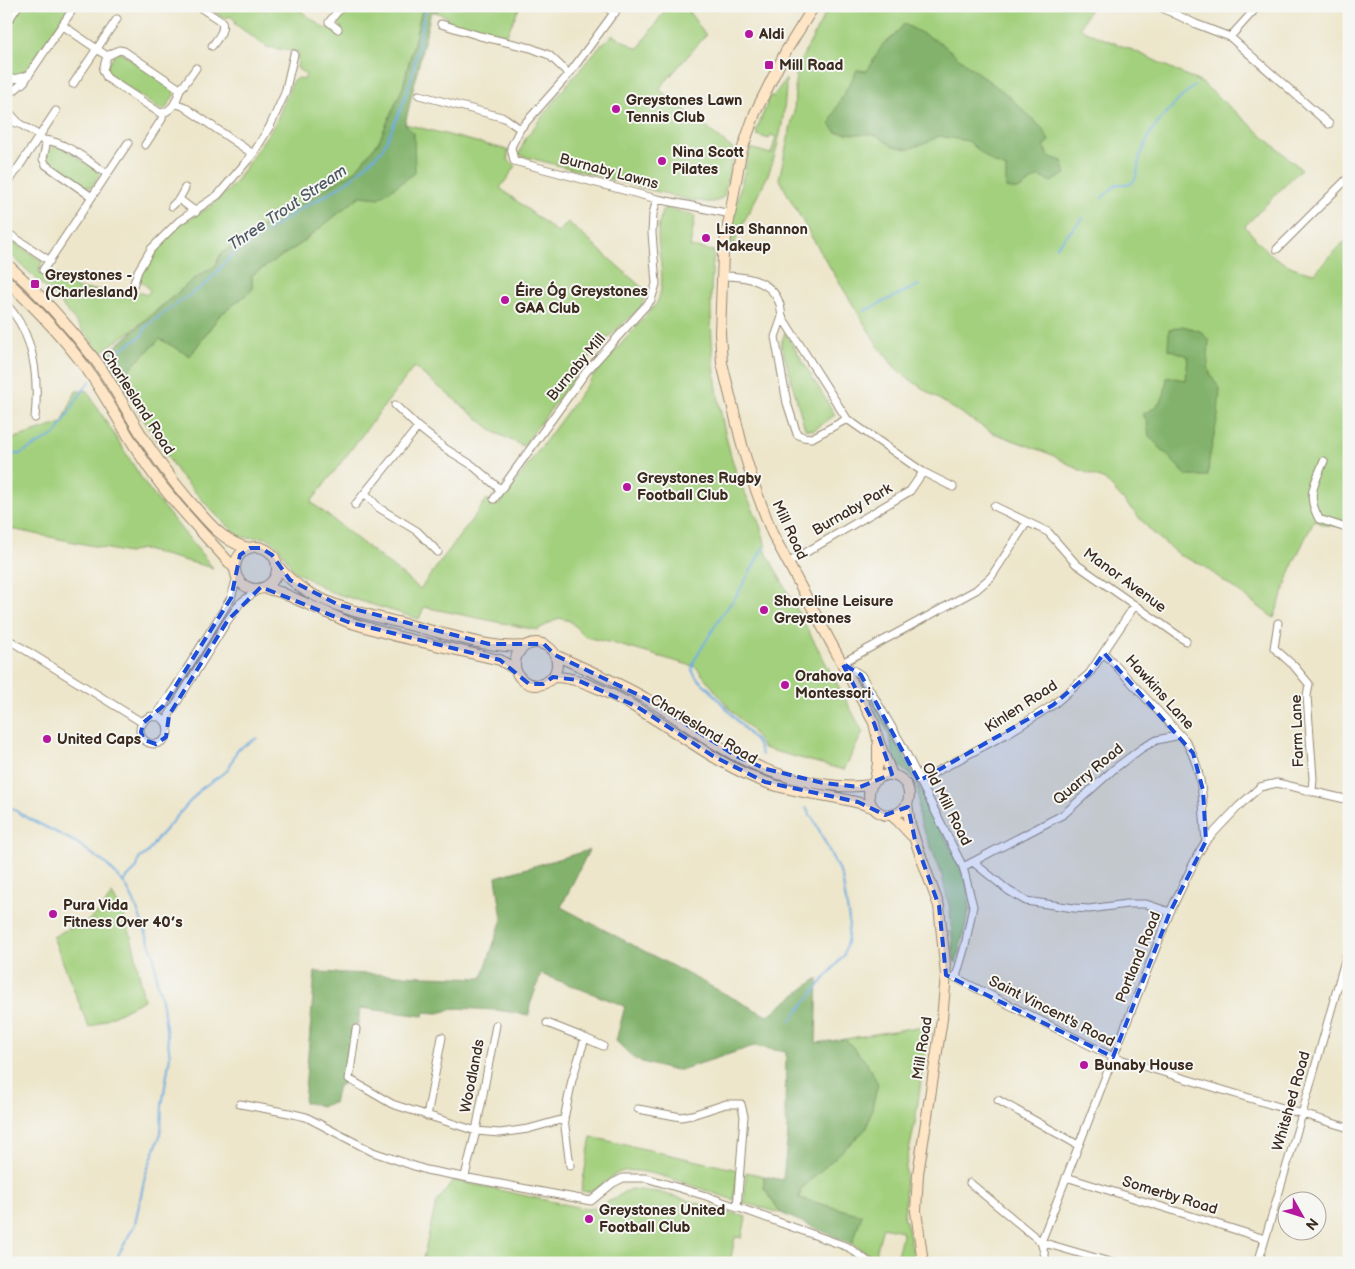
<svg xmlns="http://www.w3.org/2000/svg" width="1355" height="1269" viewBox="0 0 1355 1269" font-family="'Balsamiq Sans',sans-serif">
  <rect width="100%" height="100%" fill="#f6f6f2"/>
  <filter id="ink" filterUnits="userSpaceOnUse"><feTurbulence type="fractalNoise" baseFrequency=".02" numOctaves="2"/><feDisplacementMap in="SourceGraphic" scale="10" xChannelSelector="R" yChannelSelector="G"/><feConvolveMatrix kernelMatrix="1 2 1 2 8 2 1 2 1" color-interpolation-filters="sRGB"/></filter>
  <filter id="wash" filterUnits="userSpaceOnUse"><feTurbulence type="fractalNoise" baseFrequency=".0096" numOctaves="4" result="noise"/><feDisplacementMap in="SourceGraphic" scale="20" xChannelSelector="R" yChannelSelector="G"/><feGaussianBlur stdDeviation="1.12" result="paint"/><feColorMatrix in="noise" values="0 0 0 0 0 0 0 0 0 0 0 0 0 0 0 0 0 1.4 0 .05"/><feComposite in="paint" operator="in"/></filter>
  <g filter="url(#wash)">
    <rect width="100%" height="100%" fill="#ede6cb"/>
    <path fill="#a3d07d" stroke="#6f7d4e" d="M22 6H70L28 68 21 74 6 78V31Z
      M205 6H258L266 12 270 6H299L301 11 325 29 330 26 338 32 342 28 336 20 346 6H423L403 87 379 141 354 173 273 219 221 254 215 266 195 278 134 329 108 347 101 353 57 299 6 250V237L42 261 39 270 44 274 47 271H51L78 289 110 291 133 297 139 292 147 295 150 290 140 280V275L154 249 179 225 208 208 221 197 234 184 276 122 293 80 299 78 304 80 306 75 297 68 298 52 267 47 235 24 236 21 230 16 225 19Z
      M440 6H520L505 38 449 24 447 21V17L436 12Z
      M666 6H693L694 8 689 12 706 35 659 89 734 150 724 196C714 206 702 201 689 200L519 155 525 139 565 87 601 45 613 35 638 49 663 13Z
      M831 6H1091L1080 28 1094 35 1135 51 1202 83 1301 169 1245 226C1266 252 1280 267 1315 273L1339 246 1349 239V527L1324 525 1314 520 1293 564 1274 618 1202 565 1179 555 1153 533 1105 480 1080 470 1050 454 991 432 929 393 897 370 878 346 811 236 779 179 794 112 796 69 824 16Z
      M118 53H122L173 88 174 95 166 108 162 110 158 108 108 74 107 67 114 56Z
      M786 79C786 110 779 149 767 177 755 202 741 224 732 250L729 249 735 210 750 148 771 154 776 137 771 135 769 139 757 135 756 131 769 99 771 95 773 97Z
      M405 124 508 150V160L516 166 500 188 558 233 568 222 647 292 641 307 596 349 523 446 496 433 414 367 311 502 420 589 487 499 498 506 594 375 657 303C667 280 658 257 658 233 658 225 661 217 662 210L667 208 695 216 690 247 714 251C706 320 714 400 734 466 743 496 764 521 766 552L863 732 844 770 763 748 752 731 729 708 696 667 612 643 585 637 570 621 559 618 537 630 424 607 419 619 331 592 294 571 278 546 268 538 240 537 217 516 178 473 116 376 126 372 160 339 190 356 219 316 252 290V275L299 245 360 196Z
      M54 145 62 147 99 172 100 174 91 188 86 186 48 161 46 159 47 154Z
      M785 332 835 415 814 430 805 429 781 344Z
      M76 391H87L147 487 213 568 141 549 128 553 6 528V441L62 423Z
      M864 684 877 703 957 861 966 883 970 906 956 963 954 961 950 909 941 872 919 818 918 788 915 779 895 762 889 734 862 685Z
      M112 894C134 929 136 960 144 1000L89 1028 53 937 71 927H78L88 921 102 909Z
      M929 1025 915 1123 906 1165 905 1208 903 1219 906 1221 916 1263H895L902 1235 901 1231 883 1227 875 1257 852 1244 861 1215 799 1198 801 1189 867 1127V1063L845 1039Z
      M591 1137 738 1170 734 1200C708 1192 649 1167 624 1171 608 1174 597 1196 581 1191Z
      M746 1172 764 1176V1188L781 1213 744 1203Z
      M454 1180 586 1209 594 1208 614 1199 624 1192 631 1189 658 1192 746 1217 742 1238 735 1237 730 1263H422L436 1203Z"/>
    <path fill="#82b26c" stroke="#5e6e45" d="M423 6H440L436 12H431L405 124 414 133 415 173 379 198 360 196 299 245 252 275V290L219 316 190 356 160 339 126 372 116 376 103 357 195 278 215 266 221 254 273 219 354 172 379 141 403 87Z
      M904 24 941 43 970 67 1005 93 1042 128 1049 141 1044 147 1048 156 1062 161 1066 174 1051 182 1039 176 1018 190 1006 188V168L992 162 968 141 939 136 926 143 908 149 892 146 878 136 871 134H854L836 132 830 124C836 105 848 88 857 70L867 71 883 44 893 37Z
      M1183 326 1200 331 1209 340C1208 362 1204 371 1220 388L1218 416 1209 460 1208 476H1187L1149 436 1147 422 1143 414C1164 404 1164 398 1167 377L1186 380 1188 356 1168 349 1169 330Z
      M589 850 561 907 767 1016 818 978 816 1043 845 1039 867 1063 878 1084 867 1128 801 1189 799 1198 862 1215 852 1244 781 1213 764 1188V1176L783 1180 788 1133 785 1114 786 1052 754 1046 680 1070 666 1069 636 1060 616 1041 625 1006 541 974 530 1005 529 1015 496 1010 457 1008 438 1013 424 1012 423 1016 360 1008 358 1024H352L346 1082 338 1086 334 1103 321 1106 304 1102 315 972 482 978 502 919 496 877Z"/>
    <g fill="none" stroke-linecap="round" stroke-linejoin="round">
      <path stroke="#6eace0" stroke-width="2" d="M1102 198 1117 184H1131C1142 173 1135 164 1142 152 1144 147 1146 143 1148 138 1153 125 1183 95 1194 86
        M1056 247 1083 218
        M864 311 919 285
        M104 363 108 357 142 336 146 327 153 321 208 282 231 256 302 208 328 194 351 179 382 150 401 109 412 76 426 6
        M6 455 20 454 56 434 79 396 90 381
        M762 755 758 744 709 689 696 677 692 670 694 661 721 616 735 598 755 563 763 547
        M6 804 22 815 77 843 106 864 125 884 134 901 154 955 157 982 162 1000 170 1056 162 1105 161 1133 145 1176 135 1224 114 1263
        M123 882 137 868 139 859 148 852 156 840 202 788 228 770 237 750 257 738
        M790 1021 844 955 848 937 849 920 842 877 816 824 806 808"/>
    </g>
  </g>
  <g filter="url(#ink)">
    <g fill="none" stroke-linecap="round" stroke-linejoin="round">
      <defs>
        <path id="minor" d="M198 6 222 22C225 31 217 39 212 46
          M604 6 615 13
          M619 6 569 74 520 129 511 147 514 161 657 199 731 214
          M1158 6 1196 24 1230 37 1329 124
          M6 24 18 6
          M441 24 480 36 531 48 549 55 569 74
          M62 25 107 56
          M338 29 329 22 342 6
          M1230 37 1258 6
          M119 50 124 51 180 89C177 100 173 112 160 113L107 78 103 70 107 56Z
          M6 81 29 75
          M73 84 117 19
          M180 89 184 85 196 68
          M419 95 505 118 520 129
          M6 97 24 82 75 6
          M6 109 20 124 40 136 46 145 43 159 46 165 92 197
          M6 120 19 124
          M44 140C67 142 88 161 107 174
          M145 145 162 119 163 113
          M253 154 270 126 285 93 294 54
          M6 186 56 111
          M185 188 179 199 196 212
          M172 206 179 199
          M6 232 50 261
          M1277 249 1349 177
          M43 270 128 143
          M722 276C743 276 770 279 779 302 781 306 781 312 782 317L847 419 923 472 953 487
          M133 286 138 271 151 249 179 221 218 195 253 154 183 106 176 104
          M6 304C35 335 39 378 35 418
          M782 317 775 337 787 403 797 434 803 437 812 438 847 419
          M395 405 418 427 446 449 472 465 501 490
          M1324 461C1314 485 1306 495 1319 519L1349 529
          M365 493 379 508 417 531 438 552
          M494 499 586 372 651 300 656 284 652 233 653 214 657 199
          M355 505 418 427
          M994 506 1048 532 1076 564 1186 641
          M788 563 910 491 923 472
          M1278 623 1274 648 1294 666 1309 684 1307 696 1313 778 1312 792
          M6 638 143 723
          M1104 653 1185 740C1205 772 1202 805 1206 841
          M140 730a14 14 0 1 1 28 0a14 14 0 1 1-28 0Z
          M155 717 175 688 231 598 237 577
          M168 728 169 715 228 620 240 603 259 589
          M919 781 1010 732 1053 705 1089 674 1135 605
          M973 862 1009 891 1026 901 1074 908 1089 909 1127 904H1146L1170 912
          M963 867 1064 814 1114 769 1142 748 1157 740 1180 735
          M954 977 1113 1057 1349 1128
          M956 977 965 946 973 906 963 867 901 743 880 707 861 675 842 663 976 590 991 577 1027 522
          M1339 981 1349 985
          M547 1023 585 1038 572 1080 564 1119
          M356 1029 349 1079 392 1104 476 1131 500 1133 528 1129 564 1119 570 1166
          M585 1038 603 1046
          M998 1100 1078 1145
          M240 1104 289 1113 306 1117 373 1152 426 1170 591 1201 613 1183 623 1178H646L706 1196 848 1247 870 1263
          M638 1109 681 1117 692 1115 726 1104H741L744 1116 737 1208
          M427 1116 442 1037
          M465 1176 476 1131 496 1025
          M1066 1177 1265 1239
          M970 1183 1041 1242 1113 1263
          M1041 1242 1170 912 1198 854 1206 841 1239 806 1260 787 1277 783 1349 800
          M1041 1242 1047 1263
          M1258 1263 1302 1114 1349 946"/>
        <path id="secondary" d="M814 6 786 51 755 113 741 153 723 254 720 333 722 363 743 449 754 485 772 533 874 723 878 740 892 775
          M6 263C39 293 69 326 96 361 117 390 132 422 152 451 167 474 183 494 201 514 214 529 230 545 250 548
          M6 280C36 308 64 338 88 371 111 404 129 441 153 474 177 508 207 537 235 569
          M235 568a21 21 0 1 1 42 0a21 21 0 1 1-42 0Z
          M277 565C286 576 296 585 308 592 341 611 380 617 417 627 452 635 489 649 525 646
          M263 588 280 592 348 622 396 636 500 660 515 669
          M515 664a21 21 0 1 1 42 0a21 21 0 1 1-42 0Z
          M555 655C585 669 616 681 645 698 676 715 703 739 735 755 772 776 829 791 871 785
          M553 677C574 677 591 685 610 694 664 719 709 762 765 782 800 795 837 794 872 807
          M869 795a20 20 0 1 1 40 0a20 20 0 1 1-40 0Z
          M875 780 878 763V746
          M907 803 910 824 915 840 939 906 946 975 942 1019 918 1174 916 1211 923 1263
          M891 815 898 821 911 835"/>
      </defs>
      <use href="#minor" stroke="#948874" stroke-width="9"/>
      <use href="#secondary" stroke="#948874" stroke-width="12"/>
      <use href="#minor" stroke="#fff" stroke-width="7"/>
      <use href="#secondary" stroke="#fde5c5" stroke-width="10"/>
    </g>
  </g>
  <path fill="#1d4ed8" fill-opacity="0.2" stroke="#1d4ed8" stroke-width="4" stroke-dasharray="10 6" stroke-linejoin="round" d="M250 548H261L272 555 290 580 339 605 489 644H544L555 655 645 698 736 756 766 769 823 783 860 787 892 774 874 723 842 663 861 675 919 781 1053 705 1089 674 1104 653 1193 753 1203 790 1206 841 1170 912 1113 1057 946 975 939 906 915 840 908 807 885 815 858 802 765 782 713 756 636 706 577 680 553 677 543 684H529L500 660 348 622 261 587 228 620 169 715 166 737 156 744 144 740 141 732 143 723 163 706 231 598 240 555Z"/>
  <g fill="#b5179e" stroke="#f6f6f2" stroke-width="2">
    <circle cx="749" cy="34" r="5"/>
    <rect x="764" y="60" width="10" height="10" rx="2.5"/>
    <circle cx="616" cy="109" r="5"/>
    <circle cx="662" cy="161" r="5"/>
    <circle cx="706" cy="238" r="5"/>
    <rect x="30" y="279" width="10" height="10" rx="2.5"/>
    <circle cx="505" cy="300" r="5"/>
    <circle cx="627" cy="487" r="5"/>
    <circle cx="764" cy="610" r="5"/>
    <circle cx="785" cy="685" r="5"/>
    <circle cx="47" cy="739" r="5"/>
    <circle cx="53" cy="914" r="5"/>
    <circle cx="1084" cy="1065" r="5"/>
    <circle cx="589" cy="1219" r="5"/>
  </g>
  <g text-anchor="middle" stroke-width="4" stroke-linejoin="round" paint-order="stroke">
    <g font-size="15" font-weight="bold" fill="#3b2a1e" stroke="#f6f6f2" text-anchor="start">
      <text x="759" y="39">Aldi</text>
      <text x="779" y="70">Mill Road</text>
      <text x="626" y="105">Greystones Lawn<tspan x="626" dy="17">Tennis Club</tspan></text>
      <text x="672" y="157">Nina Scott<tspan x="672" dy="17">Pilates</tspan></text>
      <text x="716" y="234">Lisa Shannon<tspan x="716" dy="17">Makeup</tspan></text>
      <text x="45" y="280">Greystones -<tspan x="45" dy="17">(Charlesland)</tspan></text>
      <text x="515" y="296">Éire Óg Greystones<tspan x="515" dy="17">GAA Club</tspan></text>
      <text x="637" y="483">Greystones Rugby<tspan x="637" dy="17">Football Club</tspan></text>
      <text x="774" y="606">Shoreline Leisure<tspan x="774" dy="17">Greystones</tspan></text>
      <text x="795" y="681">Orahova<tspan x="795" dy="17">Montessori</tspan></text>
      <text x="57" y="744">United Caps</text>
      <text x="63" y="910">Pura Vida<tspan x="63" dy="17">Fitness Over 40’s</tspan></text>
      <text x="1094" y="1070">Bunaby House</text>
      <text x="599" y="1215">Greystones United<tspan x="599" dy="17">Football Club</tspan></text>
    </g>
    <g font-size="15" fill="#3b2a1e" stroke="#f6f6f2">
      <text transform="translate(609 171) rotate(15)" y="5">Burnaby Lawns</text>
      <text transform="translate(576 367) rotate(-50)" y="5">Burnaby Mill</text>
      <text transform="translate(138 402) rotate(57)" y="5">Charlesland Road</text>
      <text transform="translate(852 509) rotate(-30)" y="5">Burnaby Park</text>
      <text transform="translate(790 530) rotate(65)" y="5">Mill Road</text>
      <text transform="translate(1125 580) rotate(36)" y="5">Manor Avenue</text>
      <text transform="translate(1160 692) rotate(48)" y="5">Hawkins Lane</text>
      <text transform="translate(1021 706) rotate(-33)" y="5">Kinlen Road</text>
      <text transform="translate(704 729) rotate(31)" y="5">Charlesland Road</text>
      <text transform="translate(1297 731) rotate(-92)" y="5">Farm Lane</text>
      <text transform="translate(1088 774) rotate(-40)" y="5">Quarry Road</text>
      <text transform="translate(947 804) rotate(63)" y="5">Old Mill Road</text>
      <text transform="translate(1138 957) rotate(-68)" y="5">Portland Road</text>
      <text transform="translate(1052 1011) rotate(27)" y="5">Saint Vincent's Road</text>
      <text transform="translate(922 1048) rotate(-81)" y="5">Mill Road</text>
      <text transform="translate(472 1076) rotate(-79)" y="5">Woodlands</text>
      <text transform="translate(1291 1101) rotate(-74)" y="5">Whitshed Road</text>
      <text transform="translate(1170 1195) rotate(17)" y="5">Somerby Road</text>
    </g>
    <g font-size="16" font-style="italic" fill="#4d5862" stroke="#f6f6f2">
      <text transform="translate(287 207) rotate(-34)" y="6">Three Trout Stream</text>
    </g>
  </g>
  <rect width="1355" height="1269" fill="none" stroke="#f6f6f2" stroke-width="25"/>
  <g transform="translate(1302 1216) rotate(129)"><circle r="24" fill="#f6f6f2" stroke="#aba49d"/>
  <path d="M0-4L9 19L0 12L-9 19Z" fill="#b5179e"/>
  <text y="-8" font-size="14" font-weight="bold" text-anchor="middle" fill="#3b2a1e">N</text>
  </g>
</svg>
